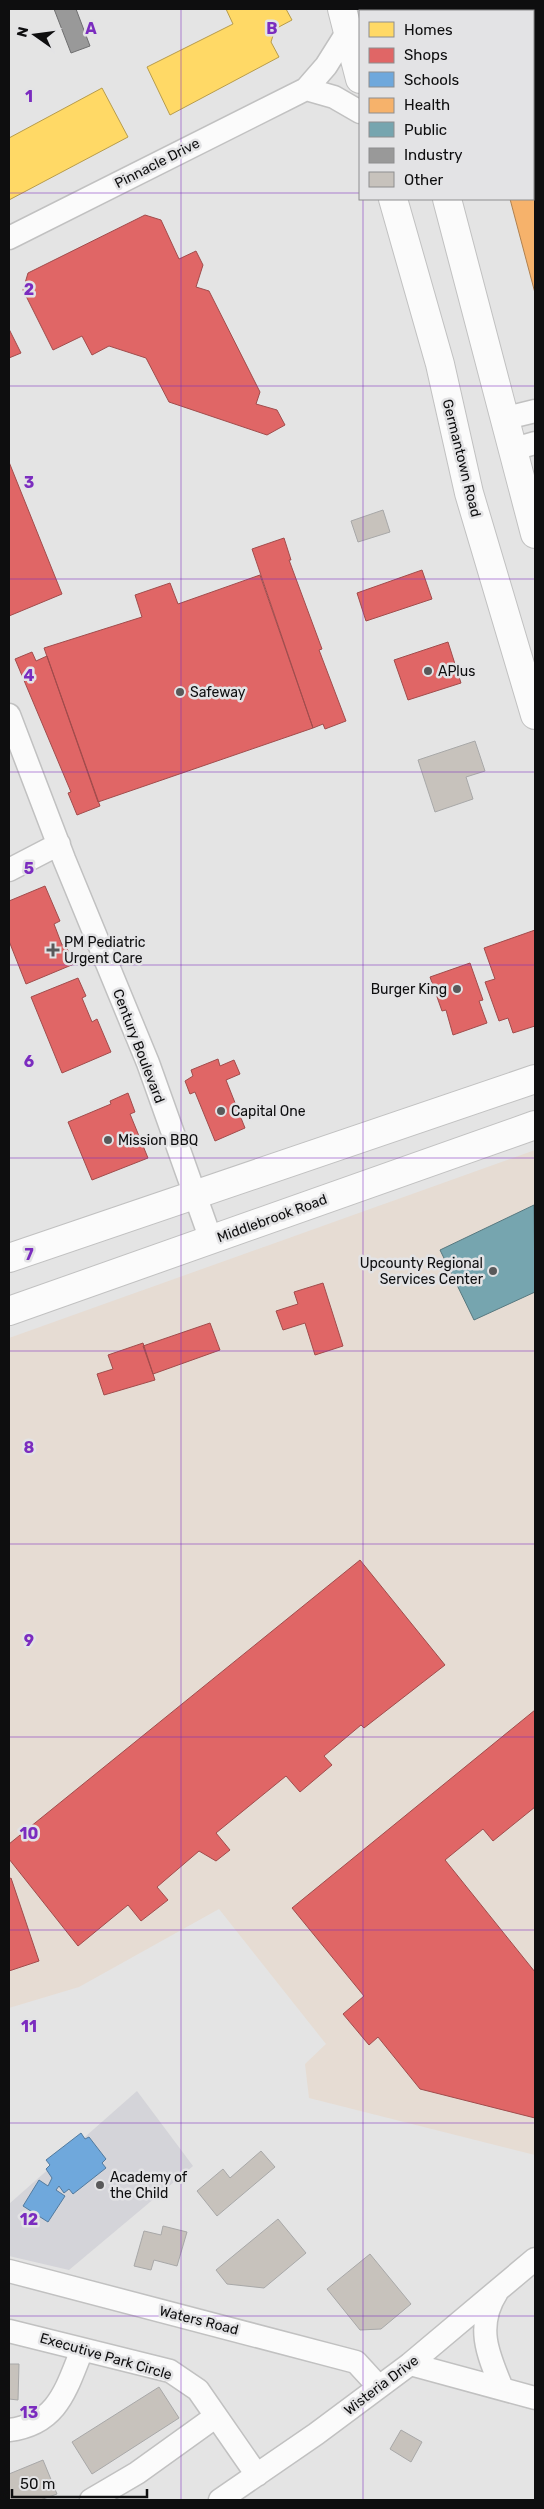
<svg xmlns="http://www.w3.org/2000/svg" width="544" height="2509" viewBox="0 0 544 2509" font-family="Rubik,sans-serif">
  <rect width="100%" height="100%" fill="#e4e4e4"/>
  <path fill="#e6dcd3" d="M535 1150V2155L309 2098 305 2064 326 2044 219 1909 79 1987 9 2008V1338Z"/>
  <path fill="#d4d4d9" d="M137 2091 193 2166 69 2270 9 2256V2204Z"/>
  <path fill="#ffd966" stroke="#b79c4c" d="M226 9H286L292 20 275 29 271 42 279 57 170 115 147 67 233 24Z
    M102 88 128 137 9 200V138Z"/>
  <path fill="#e06666" stroke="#a14c4c" d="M145 215 161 220 179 259 196 251 203 265 196 287 209 291 260 392 256 404 277 410 285 425 267 435 169 402 146 358 109 346 92 355 82 336 53 350 23 290 28 273Z
    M9 329 21 353 9 358Z
    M9 462 62 594 9 616Z
    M284 538 291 560H289L322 649 319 650 346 721 325 729 323 724 313 728 252 549Z
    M422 570 432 599 366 621 357 593Z
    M260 575 313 728 98 802 44 648 142 617 135 595 170 583 178 604Z
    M448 642 461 683 408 700 394 660Z
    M32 652 36 661 47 656 100 806 77 815 68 793 71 792 15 659Z
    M45 886 60 921 54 924 62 945 65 944 74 964 26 984 9 941V901Z
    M535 930V1026L513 1033 508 1018 499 1021 485 982 495 979 484 948Z
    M470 963 483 1000 479 1001 487 1023 453 1035 446 1010 442 1011 430 977Z
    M78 978 86 996 82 998 92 1022 97 1019 111 1052 62 1073 31 997Z
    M218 1059 220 1066 234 1060 240 1074 226 1080 245 1128 215 1141 195 1092 190 1094 185 1081 193 1076 191 1070Z
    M128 1093 135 1112 130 1114 148 1158 92 1180 68 1122 111 1104 110 1101Z
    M323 1283 343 1346 315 1355 305 1323 283 1330 276 1311 298 1304 294 1292Z
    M210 1323 220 1350 153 1374 143 1346Z
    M143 1343 155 1380 104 1395 97 1374 113 1369 108 1355Z
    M360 1560 445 1665 364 1728 361 1725 324 1756 332 1765 300 1792 286 1776 216 1833 230 1850 216 1861 199 1851 157 1887 168 1900 141 1921 128 1905 78 1946 9 1859V1844Z
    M535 1710V1807L493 1841 483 1829 445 1860 535 1972V2118L420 2089 378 2037 369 2045 343 2014 364 1996 292 1908Z
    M11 1878 39 1961 9 1971V1879Z"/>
  <path fill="#6fa8dc" stroke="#527a9e" d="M81 2133 85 2139 89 2137 106 2159 102 2163 106 2168 73 2194 69 2189 64 2193 59 2186 56 2190 65 2196 48 2222 23 2206 39 2180 48 2186 52 2178 46 2169 50 2165 46 2160Z"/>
  <path fill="#f6b26b" stroke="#b0814f" d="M533 106H535V293L510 199H533Z"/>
  <path fill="#76a5af" stroke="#57787f" d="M534 1205 535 1292 474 1320 440 1250Z"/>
  <path fill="#999" stroke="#6f6f70" d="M54 9H76L90 46 71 53Z"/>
  <path fill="#c7c2bc" stroke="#a8a8a8" d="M383 510 390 532 358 542 351 521Z
    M475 741 485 771 466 777 473 799 435 812 418 760Z
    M261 2151 275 2167 217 2216 197 2191 223 2169 230 2178Z
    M278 2219 306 2253 264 2288 227 2284 216 2270Z
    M163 2226 187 2232 177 2266 154 2260 151 2270 134 2266 144 2231 161 2235Z
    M370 2254 411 2304 381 2329 360 2330 327 2289Z
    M9 2364H19L18 2400 9 2399Z
    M159 2387 179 2418 92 2474 72 2442Z
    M401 2430 422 2442 411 2462 390 2449Z
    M43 2460 57 2494 40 2500H9V2474Z"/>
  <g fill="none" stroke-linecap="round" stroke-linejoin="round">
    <defs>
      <path id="minor" d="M306 89 334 97 360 112
        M9 238 306 89 326 66 348 31
        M506 418 535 411
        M514 449 535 443
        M9 715 64 859 148 1063 211 1240
        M9 870 59 844
        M9 2271 356 2362 379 2387
        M497 2292C475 2326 488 2355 502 2388
        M9 2331 170 2371 198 2390 257 2475
        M410 2364 535 2398
        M9 2430C58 2424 66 2389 82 2350
        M91 2500 137 2473 215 2417
        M220 2500 316 2434 410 2364 535 2259"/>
      <path id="major" d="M342 9 360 79
        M395 9 396 11
        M393 199 440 364 469 493 535 715
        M447 199 535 534
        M9 1258 535 1079
        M9 1311 535 1125"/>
    </defs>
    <use href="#minor" stroke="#c1c1c1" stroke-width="25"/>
    <use href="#major" stroke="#c1c1c1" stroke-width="30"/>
    <use href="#minor" stroke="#fbfbfb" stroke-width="22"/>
    <use href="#major" stroke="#fbfbfb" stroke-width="28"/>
  </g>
  <path fill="none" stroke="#7b2cbf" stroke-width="1" stroke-opacity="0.55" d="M181 9V2500M363 9V11M9 193H360M533 193H535M363 199V2500M9 386H535M9 579H535M9 772H535M9 965H535M9 1158H535M9 1351H535M9 1544H535M9 1737H535M9 1930H535M9 2123H535M9 2316H535"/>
  <g fill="#59595a" stroke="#e3e3e5" stroke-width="2">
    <circle cx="428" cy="671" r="5"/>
    <circle cx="180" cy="692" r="5"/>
    <path d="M50.5 942.5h5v5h5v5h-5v5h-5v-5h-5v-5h5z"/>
    <circle cx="457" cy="989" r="5"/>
    <circle cx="221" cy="1111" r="5"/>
    <circle cx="108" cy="1140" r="5"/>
    <circle cx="493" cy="1271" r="5"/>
    <circle cx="100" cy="2185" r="5"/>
  </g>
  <g text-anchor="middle" stroke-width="5" stroke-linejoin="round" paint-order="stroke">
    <g font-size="14" fill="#0e0e0f" stroke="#e3e3e5">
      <text transform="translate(157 163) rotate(-27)" y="5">Pinnacle Drive</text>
      <text transform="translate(462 458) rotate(76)" y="5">Germantown Road</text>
      <text transform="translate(139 1046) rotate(69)" y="5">Century Boulevard</text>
      <text transform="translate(272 1218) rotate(-20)" y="5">Middlebrook Road</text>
      <text transform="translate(199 2320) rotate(14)" y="5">Waters Road</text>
      <text transform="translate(106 2356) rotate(16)" y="5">Executive Park Circle</text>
      <text transform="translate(381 2385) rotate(-37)" y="5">Wisteria Drive</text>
    </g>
    <g font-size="14" fill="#0e0e0f" stroke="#e3e3e5" text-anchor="start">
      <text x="438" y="676">APlus</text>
      <text x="190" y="697">Safeway</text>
      <text x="64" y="947">PM Pediatric<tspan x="64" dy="16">Urgent Care</tspan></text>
      <text x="447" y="994" text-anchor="end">Burger King</text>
      <text x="231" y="1116">Capital One</text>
      <text x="118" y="1145">Mission BBQ</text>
      <text x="483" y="1268" text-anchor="end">Upcounty Regional<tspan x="483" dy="16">Services Center</tspan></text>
      <text x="110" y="2182">Academy of<tspan x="110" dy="16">the Child</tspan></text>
    </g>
  </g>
  <g font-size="16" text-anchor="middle" font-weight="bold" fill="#7b2cbf" stroke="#e3e3e5" stroke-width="5" stroke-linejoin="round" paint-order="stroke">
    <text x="91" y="34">A</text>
    <text x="272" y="34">B</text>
    <text x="29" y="102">1</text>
    <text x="29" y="295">2</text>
    <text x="29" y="488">3</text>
    <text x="29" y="681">4</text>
    <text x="29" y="874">5</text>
    <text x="29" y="1067">6</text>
    <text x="29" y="1260">7</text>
    <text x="29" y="1453">8</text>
    <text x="29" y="1646">9</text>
    <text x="29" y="1839">10</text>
    <text x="29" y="2032">11</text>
    <text x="29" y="2225">12</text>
    <text x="29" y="2418">13</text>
  </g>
  <rect width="544" height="2509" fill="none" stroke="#0e0e0f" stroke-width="20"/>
  <rect x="359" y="10" width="175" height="190" fill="#e3e3e5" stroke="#8e8e8f"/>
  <rect x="369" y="22" width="25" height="15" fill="#ffd966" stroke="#8e8e8f"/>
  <text x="404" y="35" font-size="15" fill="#0e0e0f">Homes</text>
  <rect x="369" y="48" width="25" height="15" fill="#e06666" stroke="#8e8e8f"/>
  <text x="404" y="60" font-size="15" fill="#0e0e0f">Shops</text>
  <rect x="369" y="72" width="25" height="15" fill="#6fa8dc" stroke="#8e8e8f"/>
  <text x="404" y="85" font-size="15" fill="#0e0e0f">Schools</text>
  <rect x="369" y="98" width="25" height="15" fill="#f6b26b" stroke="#8e8e8f"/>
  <text x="404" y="110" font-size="15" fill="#0e0e0f">Health</text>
  <rect x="369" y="122" width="25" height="15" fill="#76a5af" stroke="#8e8e8f"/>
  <text x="404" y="135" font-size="15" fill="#0e0e0f">Public</text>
  <rect x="369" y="148" width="25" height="15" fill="#999999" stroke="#8e8e8f"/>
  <text x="404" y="160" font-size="15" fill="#0e0e0f">Industry</text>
  <rect x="369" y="172" width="25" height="15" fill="#c7c2bc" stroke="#8e8e8f"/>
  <text x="404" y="185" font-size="15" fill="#0e0e0f">Other</text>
  <g transform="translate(35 35) rotate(284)" stroke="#e3e3e5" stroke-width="4" paint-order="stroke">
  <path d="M0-4L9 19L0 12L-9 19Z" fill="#0e0e0f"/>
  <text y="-8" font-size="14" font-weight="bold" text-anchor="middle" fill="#0e0e0f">N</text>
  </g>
  <path d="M12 2489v8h135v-8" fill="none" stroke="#0e0e0f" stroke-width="2.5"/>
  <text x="20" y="2489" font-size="15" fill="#0e0e0f" stroke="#e3e3e5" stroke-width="4" paint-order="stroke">50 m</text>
</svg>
